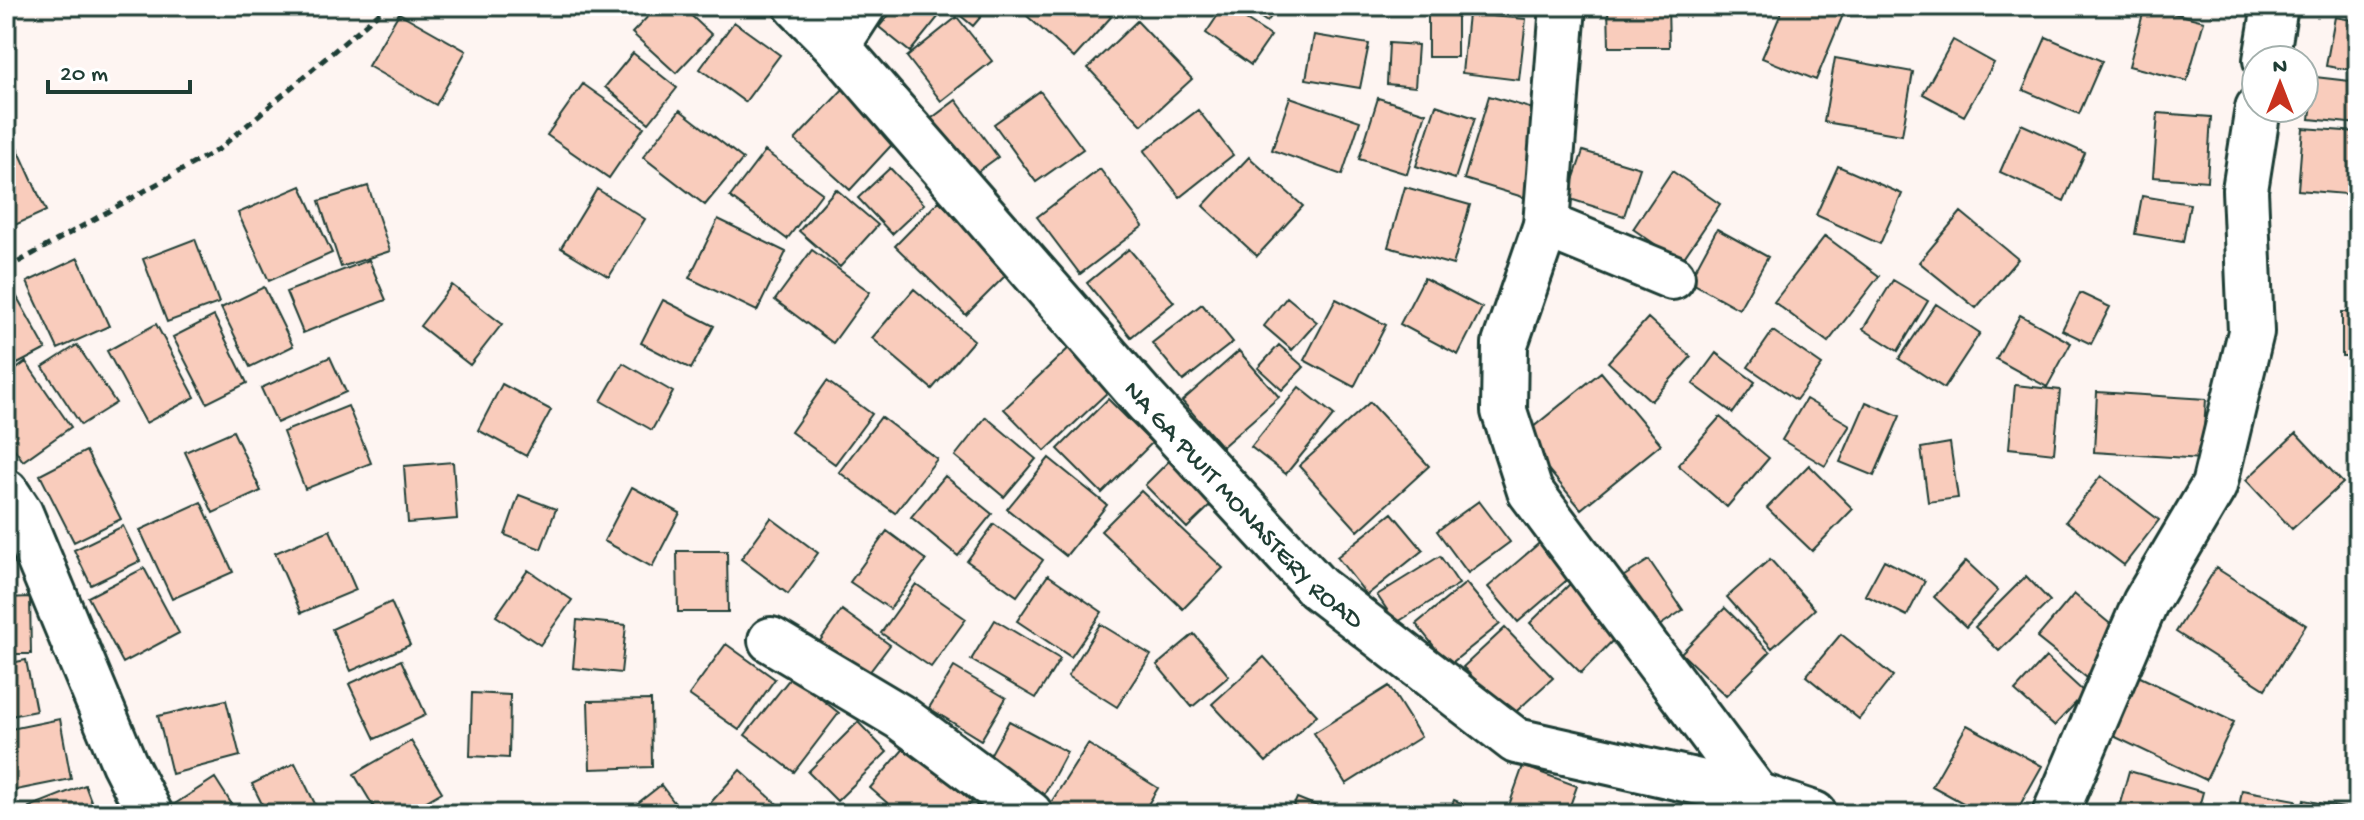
<svg xmlns="http://www.w3.org/2000/svg" width="2364" height="820" viewBox="0 0 2364 820" font-family="'Gochi Hand',sans-serif">
  <rect width="100%" height="100%" fill="#fef5f2"/>
  <filter id="ink" filterUnits="userSpaceOnUse"><feTurbulence type="fractalNoise" baseFrequency=".0125" numOctaves="2"/><feDisplacementMap in="SourceGraphic" scale="16" xChannelSelector="R" yChannelSelector="G"/><feConvolveMatrix kernelMatrix="1 2 1 2 8 2 1 2 1" color-interpolation-filters="sRGB"/></filter>
  <g filter="url(#ink)">
    <path fill="#f9ccbc" stroke="#1f3d34" stroke-width="2" d="M658 6H681L712 35 676 73 632 33Z
      M896 6H936L943 11 910 52 879 27Z
      M949 6H990L973 26Z
      M1016 6H1098L1111 17 1074 58Z
      M1224 6 1271 36 1251 65 1206 33Z
      M1244 6H1279L1267 22Z
      M1324 6H1372L1371 13Z
      M1497 6H1541L1542 7 1497 8Z
      M1608 6H1668L1669 47H1609Z
      M1784 6H1836L1845 10 1816 80 1762 58Z
      M2145 6 2204 21 2187 81 2129 66Z
      M1428 12H1457V57H1428Z
      M399 13 466 51 436 105 368 66Z
      M1468 14 1526 19 1519 80 1462 73Z
      M957 17 992 61 941 101 907 57Z
      M2335 17 2358 21V71L2326 66Z
      M1137 21 1192 79 1142 125 1088 68Z
      M734 22 780 55 745 102 700 69Z
      M1314 35 1369 44 1360 88 1306 79Z
      M2046 37 2102 61 2079 114 2023 90Z
      M1953 40 1994 63 1964 116 1923 94Z
      M1389 43 1418 45 1415 87 1387 84Z
      M633 53 677 88 649 123 605 87Z
      M1835 58 1913 72 1902 135 1824 122Z
      M2315 77 2358 82V124L2310 119Z
      M583 84 644 127 609 178 547 135Z
      M845 87 899 137 850 190 795 140Z
      M1040 91 1083 149 1036 182 994 124Z
      M1489 96 1550 114 1526 198 1464 179Z
      M1290 97 1360 121 1342 175 1272 150Z
      M1378 98 1426 113 1407 174 1359 159Z
      M956 100 998 157 962 183 920 127Z
      M1436 105 1475 118 1455 179 1416 166Z
      M680 110 743 159 705 205 643 157Z
      M1198 110 1233 155 1180 197 1144 151Z
      M2158 113 2211 117 2207 181 2153 177Z
      M2021 124 2085 153 2064 201 2000 172Z
      M8 127 46 211 6 229V128Z
      M2303 128 2358 132 2357 195 2298 190Z
      M765 151 822 193 787 239 730 197Z
      M1583 151 1640 168 1624 216 1567 198Z
      M1249 157 1303 206 1257 256 1203 206Z
      M1838 166 1902 194 1880 244 1816 215Z
      M890 168 924 204 892 234 858 198Z
      M1100 169 1143 226 1080 274 1037 217Z
      M1672 171 1720 204 1681 262 1633 229Z
      M301 186 332 253 269 281 238 213Z
      M368 186 390 251 341 267 319 201Z
      M1405 187 1470 205 1453 265 1388 247Z
      M597 189 645 219 609 277 561 248Z
      M836 189 878 225 840 267 799 231Z
      M2142 196 2190 204 2183 242 2135 234Z
      M939 201 1010 271 966 315 895 246Z
      M1961 212 2018 259 1976 308 1919 262Z
      M718 219 786 252 757 311 689 278Z
      M1717 229 1768 257 1739 309 1689 281Z
      M1825 236 1879 276 1828 342 1774 302Z
      M195 239 219 303 167 322 143 259Z
      M1129 249 1174 302 1131 337 1087 283Z
      M812 250 870 292 833 343 775 300Z
      M78 258 109 326 58 349 27 282Z
      M369 260 386 300 303 333 286 292Z
      M1424 278 1482 308 1458 355 1400 324Z
      M1893 280 1928 301 1898 351 1863 329Z
      M452 285 502 324 470 365 420 326Z
      M264 287 293 346 250 367 221 308Z
      M914 289 974 340 932 389 872 338Z
      M13 290 46 349 6 370V294Z
      M2080 293 2110 307 2091 344 2062 330Z
      M1287 297 1317 322 1292 350 1264 326Z
      M1336 299 1386 325 1354 387 1304 360Z
      M663 300 714 326 691 369 641 343Z
      M1202 304 1233 342 1183 381 1152 343Z
      M1936 304 1980 333 1944 388 1899 359Z
      M2342 312H2358V356H2342Z
      M2020 315 2071 343 2047 387 1996 359Z
      M214 316 247 383 207 403 173 337Z
      M1648 318 1691 357 1651 401 1608 362Z
      M156 324 195 397 146 423 107 351Z
      M1773 331 1822 365 1796 400 1748 367Z
      M77 345 116 403 81 425 43 367Z
      M1279 345 1304 367 1282 390 1258 368Z
      M1069 348 1110 390 1045 451 1004 409Z
      M1239 351 1279 397 1222 447 1182 401Z
      M1716 353 1755 382 1733 413 1693 384Z
      M330 357 346 392 277 423 261 388Z
      M26 362 71 427 23 461 6 437V377Z
      M623 363 673 392 652 430 601 401Z
      M1601 372 1661 444 1581 509 1521 437Z
      M2358 372V406H2352L2350 373Z
      M827 381 872 414 835 464 791 432Z
      M502 384 551 410 526 456 478 430Z
      M2015 385 2060 390 2054 453 2009 448Z
      M1299 387 1334 415 1286 474 1251 447Z
      M2097 392 2206 399 2202 459 2094 452Z
      M1108 399 1152 443 1102 493 1058 449Z
      M1806 399 1850 425 1825 466 1782 440Z
      M1370 402 1429 466 1358 531 1299 466Z
      M1866 402 1900 416 1874 476 1840 462Z
      M348 406 371 463 305 489 283 432Z
      M881 417 937 459 895 513 839 472Z
      M986 417 1036 459 1004 497 955 456Z
      M1720 417 1769 458 1727 507 1678 465Z
      M233 431 261 491 213 513 185 452Z
      M2296 433 2343 483 2292 529 2246 480Z
      M1950 443 1958 498 1928 502 1921 448Z
      M86 451 121 519 74 542 40 475Z
      M1049 458 1107 505 1066 556 1007 509Z
      M1172 458 1214 502 1187 528 1145 485Z
      M453 462 457 519 408 523 404 466Z
      M1809 465 1853 509 1812 551 1767 508Z
      M945 476 992 514 958 556 911 517Z
      M2101 476 2159 520 2124 565 2066 521Z
      M632 487 680 513 652 567 604 541Z
      M1141 491 1223 568 1183 609 1101 531Z
      M519 495 556 509 541 549 505 535Z
      M1479 501 1510 542 1468 573 1437 531Z
      M201 502 233 572 172 599 140 530Z
      M1392 513 1423 550 1367 595 1337 557Z
      M771 518 818 553 788 594 741 559Z
      M994 524 1043 560 1017 596 967 561Z
      M123 526 140 561 91 585 74 550Z
      M330 530 356 590 301 613 275 553Z
      M887 531 926 560 890 609 850 582Z
      M1544 539 1574 574 1518 622 1488 587Z
      M677 551H727L728 612H678Z
      M1440 556 1459 584 1396 623 1377 595Z
      M1770 559 1815 609 1772 648 1727 597Z
      M1649 560 1683 610 1653 630 1618 580Z
      M1884 560 1925 581 1907 616 1865 595Z
      M1966 561 1998 591 1966 627 1934 597Z
      M144 568 179 633 123 663 88 597Z
      M2216 568 2306 625 2265 689 2176 632Z
      M528 570 572 600 540 645 496 616Z
      M1048 575 1102 612 1071 657 1017 621Z
      M2026 576 2050 601 1999 651 1975 627Z
      M1575 579 1625 628 1581 673 1530 623Z
      M1466 583 1500 624 1449 665 1416 624Z
      M916 584 966 619 931 667 881 633Z
      M2074 594 2126 637 2091 681 2037 638Z
      M30 597 31 654H6V598Z
      M391 602 410 645 351 671 332 629Z
      M1725 608 1770 652 1726 696 1681 653Z
      M842 610 890 645 862 682 815 648Z
      M577 620 626 625 621 673 573 668Z
      M995 620 1060 659 1036 698 971 660Z
      M1100 624 1151 655 1117 707 1068 676Z
      M1505 628 1553 678 1510 717 1463 667Z
      M1194 634 1229 676 1192 707 1157 665Z
      M1841 634 1893 676 1859 719 1806 676Z
      M726 644 775 679 739 730 689 695Z
      M1264 657 1317 715 1266 762 1212 704Z
      M2046 657 2085 693 2054 726 2015 691Z
      M26 660 36 711 6 717V664Z
      M401 660 426 715 375 739 349 684Z
      M954 667 1006 698 981 740 929 708Z
      M2134 674 2234 722 2206 780 2105 732Z
      M792 676 839 713 794 772 745 735Z
      M1389 686 1421 737 1346 784 1314 733Z
      M472 693 510 695 509 758 470 756Z
      M226 700 240 756 172 774 158 716Z
      M651 700 652 767 590 769 588 701Z
      M60 719 71 779 11 791 6 767V730Z
      M1009 721 1067 752 1042 799 983 768Z
      M858 722 887 752 837 801 808 772Z
      M1967 725 2042 766 2015 814H1983L1932 786Z
      M411 741 442 792 404 814H378L354 774Z
      M1088 744 1158 788 1142 814 1045 812Z
      M907 745 972 802 961 814H900L870 788Z
      M295 763 320 814H267L252 784Z
      M1523 766 1577 786 1567 814H1506Z
      M740 770 788 814H709L704 810Z
      M2129 771 2203 792 2197 814H2117Z
      M215 778 238 814H166L164 811Z
      M85 785 96 814H31L29 807Z
      M661 785 683 814H624Z
      M2242 790 2296 800 2294 814H2238Z
      M1297 798 1337 814H1290Z
      M981 800 999 814H970Z
      M1454 800 1487 814H1448Z
      M2304 800 2353 810 2352 814H2301Z
      M1674 807 1712 808 1711 814H1674Z"/>
    <g fill="none" stroke-linecap="round" stroke-linejoin="round">
      <defs>
        <g id="minor">
          <path id="s1" d="M797 6 837 46 1144 399 1318 588 1516 741 1757 795 1814 814"/>
          <path d="M1563 6 1546 225 1505 344 1504 411 1530 491 1757 795"/>
          <path d="M837 46 863 6"/>
          <path d="M2266 60 2275 6"/>
          <path d="M1546 225 1672 277"/>
          <path d="M6 492 20 513 124 763 150 814"/>
          <path d="M771 640 900 717 1030 814"/>
          <path d="M2055 814 2145 603 2214 486 2251 332 2245 190 2258 108"/>
        </g>
      </defs>
      <use href="#minor" stroke="#1f3d34" stroke-width="50"/>
      <path stroke="#1f3d34" stroke-width="5" stroke-dasharray="8 6" stroke-linecap="butt" d="M6 269 219 149 387 6"/>
      <use href="#minor" stroke="#fff" stroke-width="44"/>
    </g>
  </g>
  <g text-anchor="middle" stroke-width="8" stroke-linejoin="round" paint-order="stroke">
    <g font-size="26" fill="#1f3d34" stroke="#fff">
      <text dy="9" stroke="none"><textPath href="#s1" startOffset="670">NA GA PWIT MONASTERY ROAD</textPath></text>
    </g>
  </g>
  <rect width="2364" height="820" fill="none" stroke="#fff" stroke-width="32"/>
  <rect x="16" y="16" width="2332" height="788" fill="none" stroke="#1f3d34" stroke-width="3" filter="url(#ink)"/>
  <g transform="translate(2280 84)"><circle r="38" fill="#ffffff" stroke="#a5b1ae" stroke-width="2"/>
  <path d="M0-6L14 30L0 20L-14 30Z" fill="#c8321e"/>
  <text y="-12" font-size="22" font-weight="bold" text-anchor="middle" fill="#1f3d34">N</text>
  </g>
  <path d="M48 80v12h142v-12" fill="none" stroke="#1f3d34" stroke-width="4"/>
  <text x="60" y="80" font-size="24" fill="#1f3d34" stroke="#ffffff" stroke-width="6" paint-order="stroke">20 m</text>
</svg>
